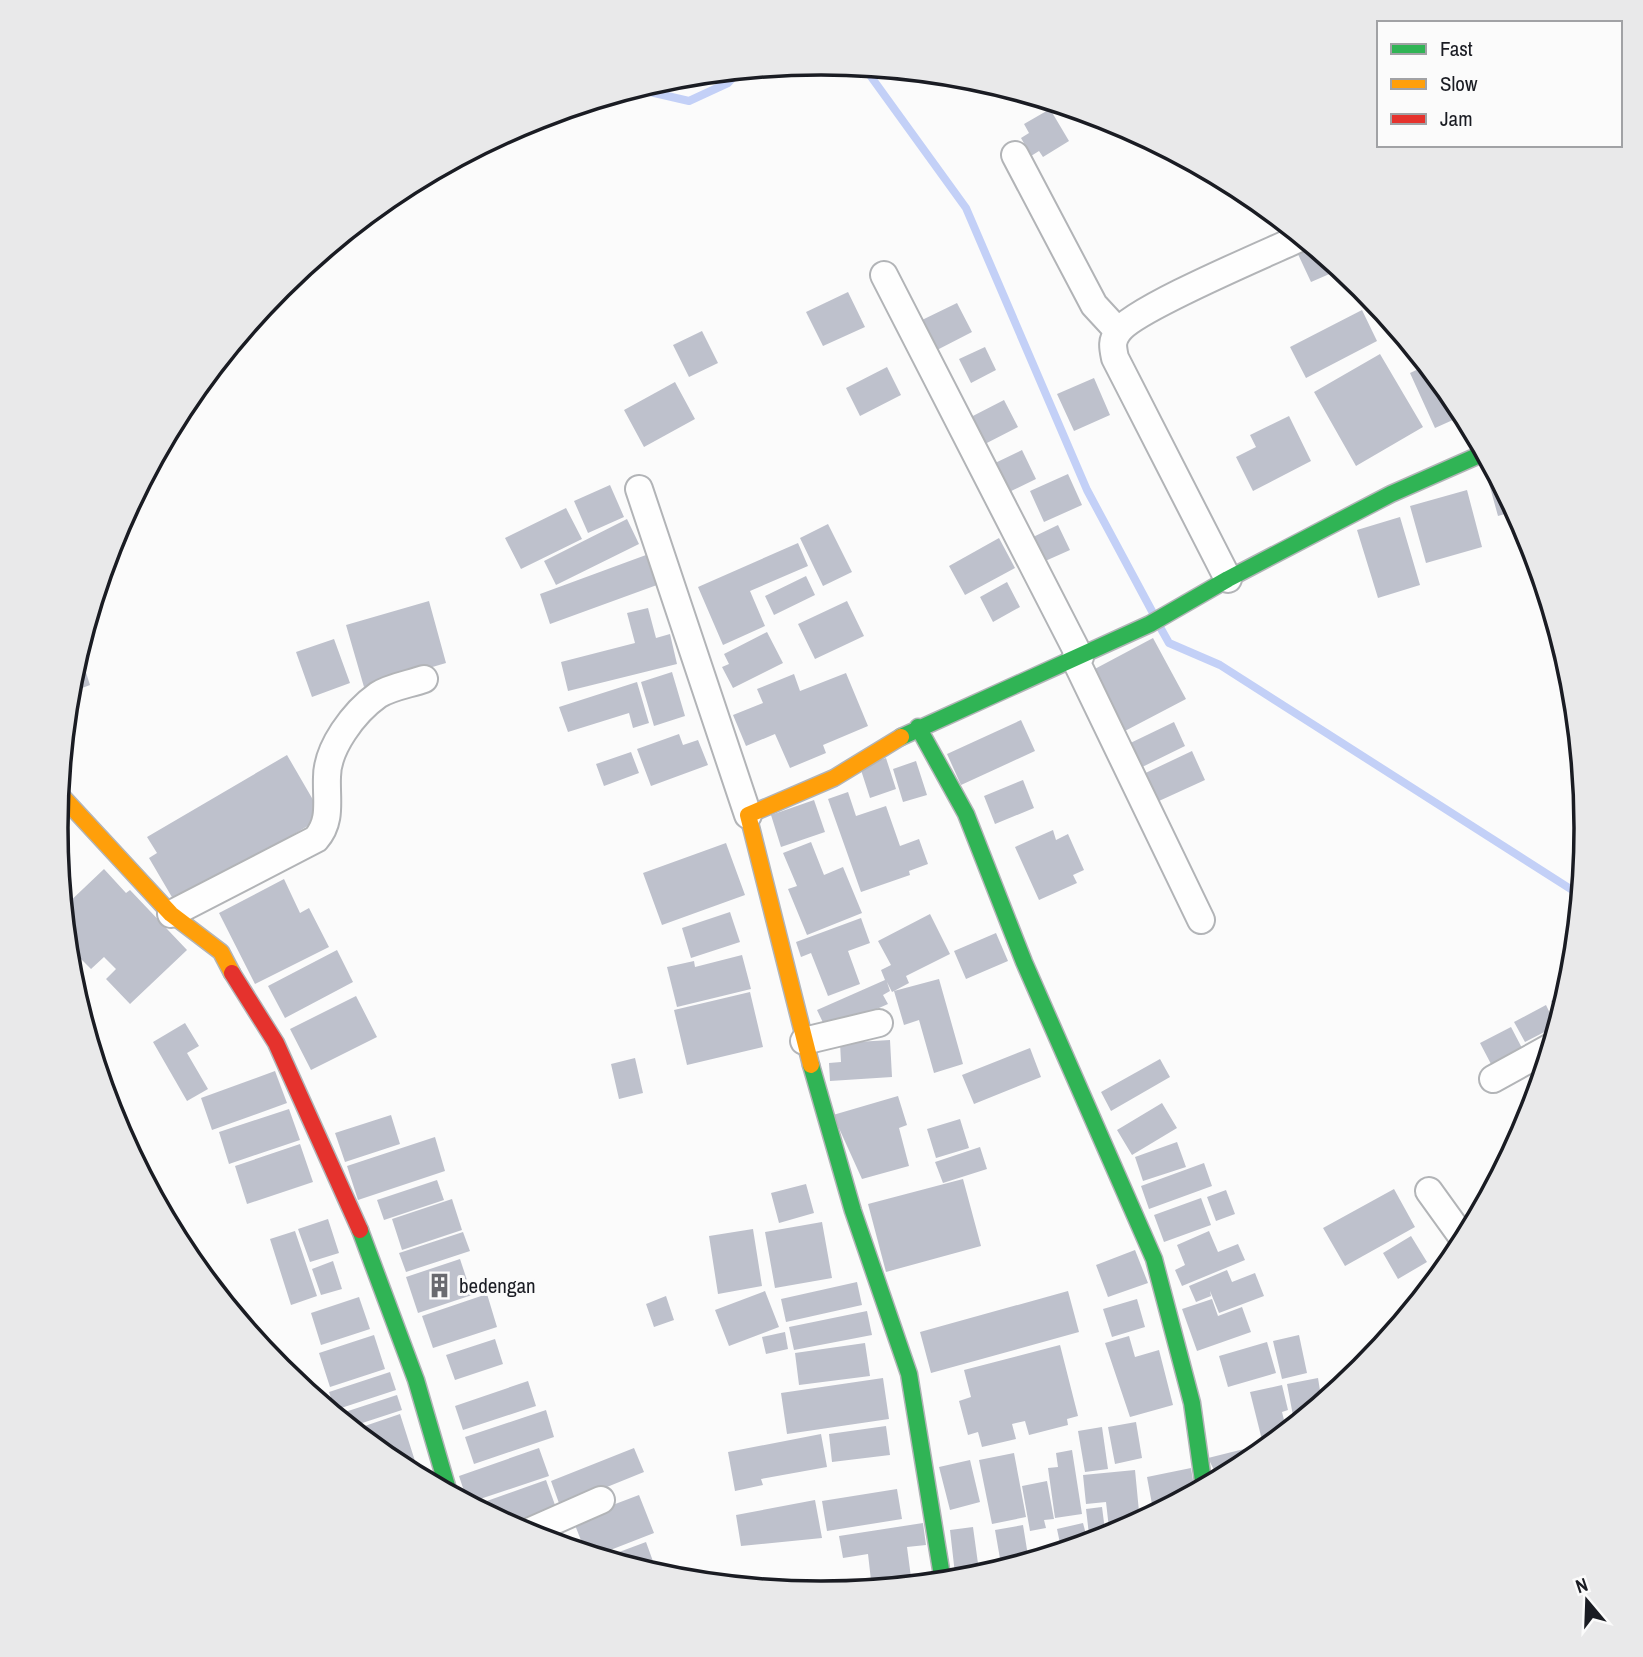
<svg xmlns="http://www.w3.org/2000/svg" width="1643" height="1657" viewBox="0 0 1643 1657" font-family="'Archivo Narrow',sans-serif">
  <rect width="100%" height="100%" fill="#fbfbfb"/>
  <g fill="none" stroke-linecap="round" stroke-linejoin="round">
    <path stroke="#c3d0f7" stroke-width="8" d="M864 67 966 208 1087 490 1153 613
      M637 89 689 101 728 83 739 71
      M1160 627 1169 643 1220 665 1580 895"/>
  </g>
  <path fill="#bec1cc" d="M1050 109 1069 141 1043 157 1039 151 1031 156 1021 138 1029 133 1024 124Z
    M1310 244 1341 269 1311 282 1296 250Z
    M848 292 865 327 823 346 806 312Z
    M957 303 972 332 937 350 922 320Z
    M1362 310 1377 341 1306 378 1290 347Z
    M702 331 718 363 689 377 673 345Z
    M985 347 996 370 971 383 959 359Z
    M1380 354 1423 427 1356 466 1314 392Z
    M1427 365 1464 415 1435 428 1410 373Z
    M887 367 901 395 860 416 846 388Z
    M1094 378 1110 415 1074 431 1057 394Z
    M675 382 695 419 644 447 624 410Z
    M1004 400 1018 427 983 445 969 418Z
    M1289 416 1311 461 1253 491 1236 457 1256 447 1250 435Z
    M1022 450 1036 479 1007 493 993 464Z
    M1068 474 1082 505 1044 522 1030 491Z
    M1497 477 1515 511 1498 516 1488 480Z
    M610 485 624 517 588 533 574 501Z
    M1467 490 1482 547 1426 563 1410 506Z
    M566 508 582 539 521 569 505 538Z
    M1400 517 1420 585 1378 598 1357 530Z
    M627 519 639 544 556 585 544 561Z
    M828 524 852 572 823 586 800 538Z
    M1058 525 1070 550 1043 562 1031 538Z
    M999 538 1015 568 965 595 949 566Z
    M798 543 808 566 750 591 765 626 723 645 698 587Z
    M646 555 657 585 550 624 540 594Z
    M806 576 815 595 774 615 765 596Z
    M1007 582 1020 607 993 622 980 597Z
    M429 601 446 663 364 687 346 625Z
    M847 601 864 636 815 659 798 624Z
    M648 608 656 638 670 634 677 664 568 691 561 662 635 643 627 613Z
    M767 632 783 663 733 688 722 667 729 664 724 654Z
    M1153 638 1186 699 1123 732 1091 671Z
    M334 639 350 683 312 697 296 652Z
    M81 657 90 685 69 693 77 659Z
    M672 672 685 716 654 726 641 682Z
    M846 673 868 726 823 745 826 753 790 768 775 734 746 746 733 715 763 703 757 689 794 674 800 691Z
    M637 682 649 723 633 728 629 713 568 732 559 707Z
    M1021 720 1035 751 961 785 947 754Z
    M1174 722 1185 746 1132 772 1120 748Z
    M679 734 683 745 698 740 708 765 651 786 637 749Z
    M1192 751 1205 780 1148 806 1135 778Z
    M631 752 639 773 604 786 596 764Z
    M287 755 323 817 176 904 149 858 157 853 147 837Z
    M886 758 896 789 870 798 860 767Z
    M916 761 927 795 903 802 893 769Z
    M1023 780 1034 808 995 824 984 796Z
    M848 792 856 816 886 806 900 846 919 839 928 864 909 871 910 875 861 892 828 799Z
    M814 800 825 832 781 847 771 815Z
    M1053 830 1056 840 1068 834 1084 870 1073 875 1077 883 1039 900 1015 847Z
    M811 842 824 875 843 867 862 913 807 935 788 889 797 886 783 853Z
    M726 843 745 895 662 925 643 873Z
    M104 869 126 893 130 890 187 950 130 1004 106 979 116 969 104 957 91 969 67 945 64 907Z
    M284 879 300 913 309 908 329 947 255 984 219 913Z
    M730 912 740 942 691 958 682 928Z
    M930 914 950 954 906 976 909 983 894 991 939 979 963 1064 934 1073 919 1020 904 1025 894 991 892 992 887 982 890 991 883 995 888 1004 827 1031 817 1010 885 980 881 970 891 965 878 941Z
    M861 918 870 943 848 951 860 984 828 996 811 953 801 957 796 942Z
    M996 933 1008 961 966 979 954 951Z
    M337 950 353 982 285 1018 268 986Z
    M742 955 751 989 677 1007 667 967 694 961 695 967Z
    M750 992 763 1047 687 1065 674 1010Z
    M1568 992 1562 1012 1560 1018 1551 1001Z
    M356 996 377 1037 311 1070 290 1029Z
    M1546 1005 1556 1026 1525 1042 1514 1022Z
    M185 1023 199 1046 187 1053 208 1089 187 1101 153 1042Z
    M1511 1027 1522 1048 1491 1064 1480 1043Z
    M890 1040 892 1077 830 1081 829 1063 841 1062 840 1043Z
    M1030 1048 1041 1077 974 1104 962 1075Z
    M635 1058 643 1093 619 1099 611 1064Z
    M1160 1059 1170 1077 1111 1111 1101 1092Z
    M275 1071 287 1103 212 1130 201 1098Z
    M898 1096 907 1125 899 1128 909 1166 862 1179 833 1115Z
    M1162 1103 1177 1128 1132 1155 1117 1130Z
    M289 1109 300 1140 229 1164 219 1132Z
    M391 1115 400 1144 345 1162 335 1133Z
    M960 1119 969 1148 936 1158 927 1129Z
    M435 1137 445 1171 358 1200 347 1166Z
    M1177 1142 1186 1167 1143 1181 1135 1157Z
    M300 1144 313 1182 247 1204 235 1166Z
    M980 1147 987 1169 943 1183 935 1162Z
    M1204 1163 1212 1186 1149 1209 1141 1186Z
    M963 1179 981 1246 886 1272 868 1204Z
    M437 1180 444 1200 384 1220 377 1200Z
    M806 1184 814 1213 779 1223 771 1193Z
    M1394 1189 1415 1227 1345 1266 1323 1228Z
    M1226 1190 1235 1214 1216 1221 1207 1197Z
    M1201 1198 1211 1225 1164 1242 1154 1215Z
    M452 1199 462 1230 402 1250 392 1219Z
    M328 1219 339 1253 310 1262 298 1229Z
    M822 1222 832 1278 775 1288 765 1232Z
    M753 1229 762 1286 718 1294 709 1236Z
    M295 1231 317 1296 291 1305 270 1239Z
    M1209 1231 1218 1252 1238 1244 1245 1260 1182 1286 1175 1270 1185 1265 1177 1245Z
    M463 1232 470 1251 406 1272 399 1253Z
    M1411 1236 1427 1262 1398 1279 1383 1253Z
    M1135 1250 1148 1283 1108 1297 1096 1265Z
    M460 1259 472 1295 418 1313 406 1277Z
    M333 1261 342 1289 321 1295 312 1269Z
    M1227 1270 1232 1282 1255 1273 1264 1296 1219 1313 1210 1291 1211 1296 1196 1302 1189 1286Z
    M857 1282 862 1305 786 1322 781 1299Z
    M765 1291 779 1327 729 1346 715 1310Z
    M1068 1291 1079 1332 931 1373 920 1332Z
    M487 1294 497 1327 433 1348 422 1316Z
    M666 1296 674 1320 654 1327 646 1304Z
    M359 1297 370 1329 321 1345 311 1313Z
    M1137 1299 1145 1327 1112 1337 1103 1309Z
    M1212 1299 1218 1316 1242 1307 1251 1332 1197 1351 1182 1309Z
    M867 1311 872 1335 794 1350 789 1327Z
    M785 1332 788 1349 766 1354 762 1337Z
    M374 1335 385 1369 330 1387 319 1353Z
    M1299 1335 1307 1373 1282 1379 1273 1341Z
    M1129 1336 1135 1357 1159 1350 1173 1405 1130 1417 1105 1343Z
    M495 1339 503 1364 455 1380 446 1355Z
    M1267 1342 1276 1373 1228 1387 1219 1356Z
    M865 1343 870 1376 799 1385 795 1353Z
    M1060 1345 1078 1416 1067 1419 1068 1425 1029 1435 1025 1421 1012 1424 1016 1439 982 1447 978 1432 968 1435 959 1401 971 1397 964 1370Z
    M390 1372 396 1390 335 1410 329 1392Z
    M883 1378 889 1419 787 1434 781 1393Z
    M1318 1378 1322 1403 1295 1426 1287 1384Z
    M528 1381 536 1406 463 1430 455 1406Z
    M1282 1385 1288 1410 1282 1412 1287 1432 1262 1440 1250 1392Z
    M397 1395 402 1410 350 1427 345 1412Z
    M546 1410 554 1437 474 1464 465 1437Z
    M400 1414 415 1461 398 1466 353 1430Z
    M1136 1422 1142 1458 1115 1464 1108 1427Z
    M886 1426 890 1455 832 1462 829 1434Z
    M1102 1427 1108 1469 1085 1472 1078 1431Z
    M821 1434 827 1467 761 1479 763 1485 735 1491 728 1452Z
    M1264 1444 1265 1450 1246 1465 1219 1480 1208 1458Z
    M539 1448 549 1476 468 1503 459 1476Z
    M634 1448 644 1472 560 1506 551 1481Z
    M1072 1450 1082 1514 1055 1518 1048 1468 1058 1467 1056 1453Z
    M1014 1453 1026 1517 992 1524 979 1460Z
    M970 1460 980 1502 950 1510 939 1467Z
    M1191 1468 1195 1492 1154 1515 1147 1477Z
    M1135 1470 1140 1522 1110 1537 1106 1502 1086 1504 1083 1475Z
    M546 1480 559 1516 519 1531 488 1514 484 1502Z
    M1047 1481 1054 1519 1044 1520 1046 1528 1030 1531 1022 1486Z
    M897 1489 902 1519 827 1531 822 1501Z
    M639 1495 654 1533 595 1556 586 1553 573 1520Z
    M815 1500 822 1538 741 1546 736 1515Z
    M1102 1507 1106 1538 1090 1543 1086 1509Z
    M923 1523 926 1545 907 1547 912 1585 872 1589 868 1554 843 1558 839 1536Z
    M1083 1523 1088 1542 1061 1548 1057 1529Z
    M1023 1525 1029 1562 1002 1570 995 1530Z
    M973 1527 979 1571 955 1574 950 1530Z
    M557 1529 562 1546 532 1537Z
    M646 1542 658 1575 603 1558Z
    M862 1582 863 1590 843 1592 842 1585Z"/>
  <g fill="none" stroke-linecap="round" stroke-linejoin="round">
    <defs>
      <path id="street" d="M1015 155 1094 305 1118 331
        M884 275 1080 657
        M639 489 748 815
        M1228 579 1115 358C1113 348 1111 341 1118 332 1133 309 1268 253 1302 237
        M1075 659 1201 920
        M171 914 316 839C332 821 326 800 327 777 327 748 354 712 378 695 390 687 410 684 424 679
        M804 1041 879 1023
        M1493 1079 1551 1047
        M1429 1191 1465 1241
        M524 1534 601 1500"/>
      <path id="fast" d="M918 727 966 814 1024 962 1154 1259 1192 1403 1204 1488
        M901 737 1150 624 1228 579 1391 494 1484 453
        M811 1065 853 1211 909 1374 943 1582
        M360 1230 416 1380 449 1493"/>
      <path id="slow" d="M59 793 171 914 221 952 232 973
        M811 1065 748 815 834 778 901 737"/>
      <path id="jam" d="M232 973 276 1043 360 1230"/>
    </defs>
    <use href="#street" stroke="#b2b4b7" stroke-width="30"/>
    <use href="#fast" stroke="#b2b4b7" stroke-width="19"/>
    <use href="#slow" stroke="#b2b4b7" stroke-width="19"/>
    <use href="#jam" stroke="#b2b4b7" stroke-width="19"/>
    <use href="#street" stroke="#fefefe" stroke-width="26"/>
    <use href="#fast" stroke="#30b455" stroke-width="16"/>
    <use href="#slow" stroke="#ff9f0a" stroke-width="16"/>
    <use href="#jam" stroke="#e5322d" stroke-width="16"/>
  </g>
  <defs>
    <symbol id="building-bare" viewBox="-9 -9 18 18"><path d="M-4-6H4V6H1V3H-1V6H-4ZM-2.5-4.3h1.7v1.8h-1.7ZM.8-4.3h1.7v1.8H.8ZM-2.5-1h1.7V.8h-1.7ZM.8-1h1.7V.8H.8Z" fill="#696a6f" stroke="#fbfbfb" stroke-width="2.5" paint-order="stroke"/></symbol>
  </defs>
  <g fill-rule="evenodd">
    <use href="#building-bare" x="422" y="1268" width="35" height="35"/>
  </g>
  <g text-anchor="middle" stroke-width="6" stroke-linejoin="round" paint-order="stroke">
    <g font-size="21" fill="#1a1c23" stroke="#fbfbfb" text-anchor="start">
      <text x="459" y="1293">bedengan</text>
    </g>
  </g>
  <path d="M0 0H1643V1657H0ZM68 828a753 753 0 1 1 1506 0a753 753 0 1 1-1506 0Z" fill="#e9e9ea" fill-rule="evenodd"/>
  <path fill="none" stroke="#1a1c23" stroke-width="3.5" d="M68 828a753 753 0 1 1 1506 0a753 753 0 1 1-1506 0Z"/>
  <rect x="1377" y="21" width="245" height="126" fill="#fbfbfb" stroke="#a1a2a5" stroke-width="2"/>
  <rect x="1391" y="44" width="35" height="10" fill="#30b455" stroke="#a1a2a5" stroke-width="2"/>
  <text x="1440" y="56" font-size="21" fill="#1a1c23">Fast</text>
  <rect x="1391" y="79" width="35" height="10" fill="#ff9f0a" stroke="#a1a2a5" stroke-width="2"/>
  <text x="1440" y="91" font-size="21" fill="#1a1c23">Slow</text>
  <rect x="1391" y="114" width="35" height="10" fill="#e5322d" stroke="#a1a2a5" stroke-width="2"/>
  <text x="1440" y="126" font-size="21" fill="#1a1c23">Jam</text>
  <g transform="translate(1587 1601) rotate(341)" stroke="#fbfbfb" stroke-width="5" paint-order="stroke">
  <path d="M0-5L12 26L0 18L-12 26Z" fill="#1a1c23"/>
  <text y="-10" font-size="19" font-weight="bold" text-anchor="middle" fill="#1a1c23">N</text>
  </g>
</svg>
